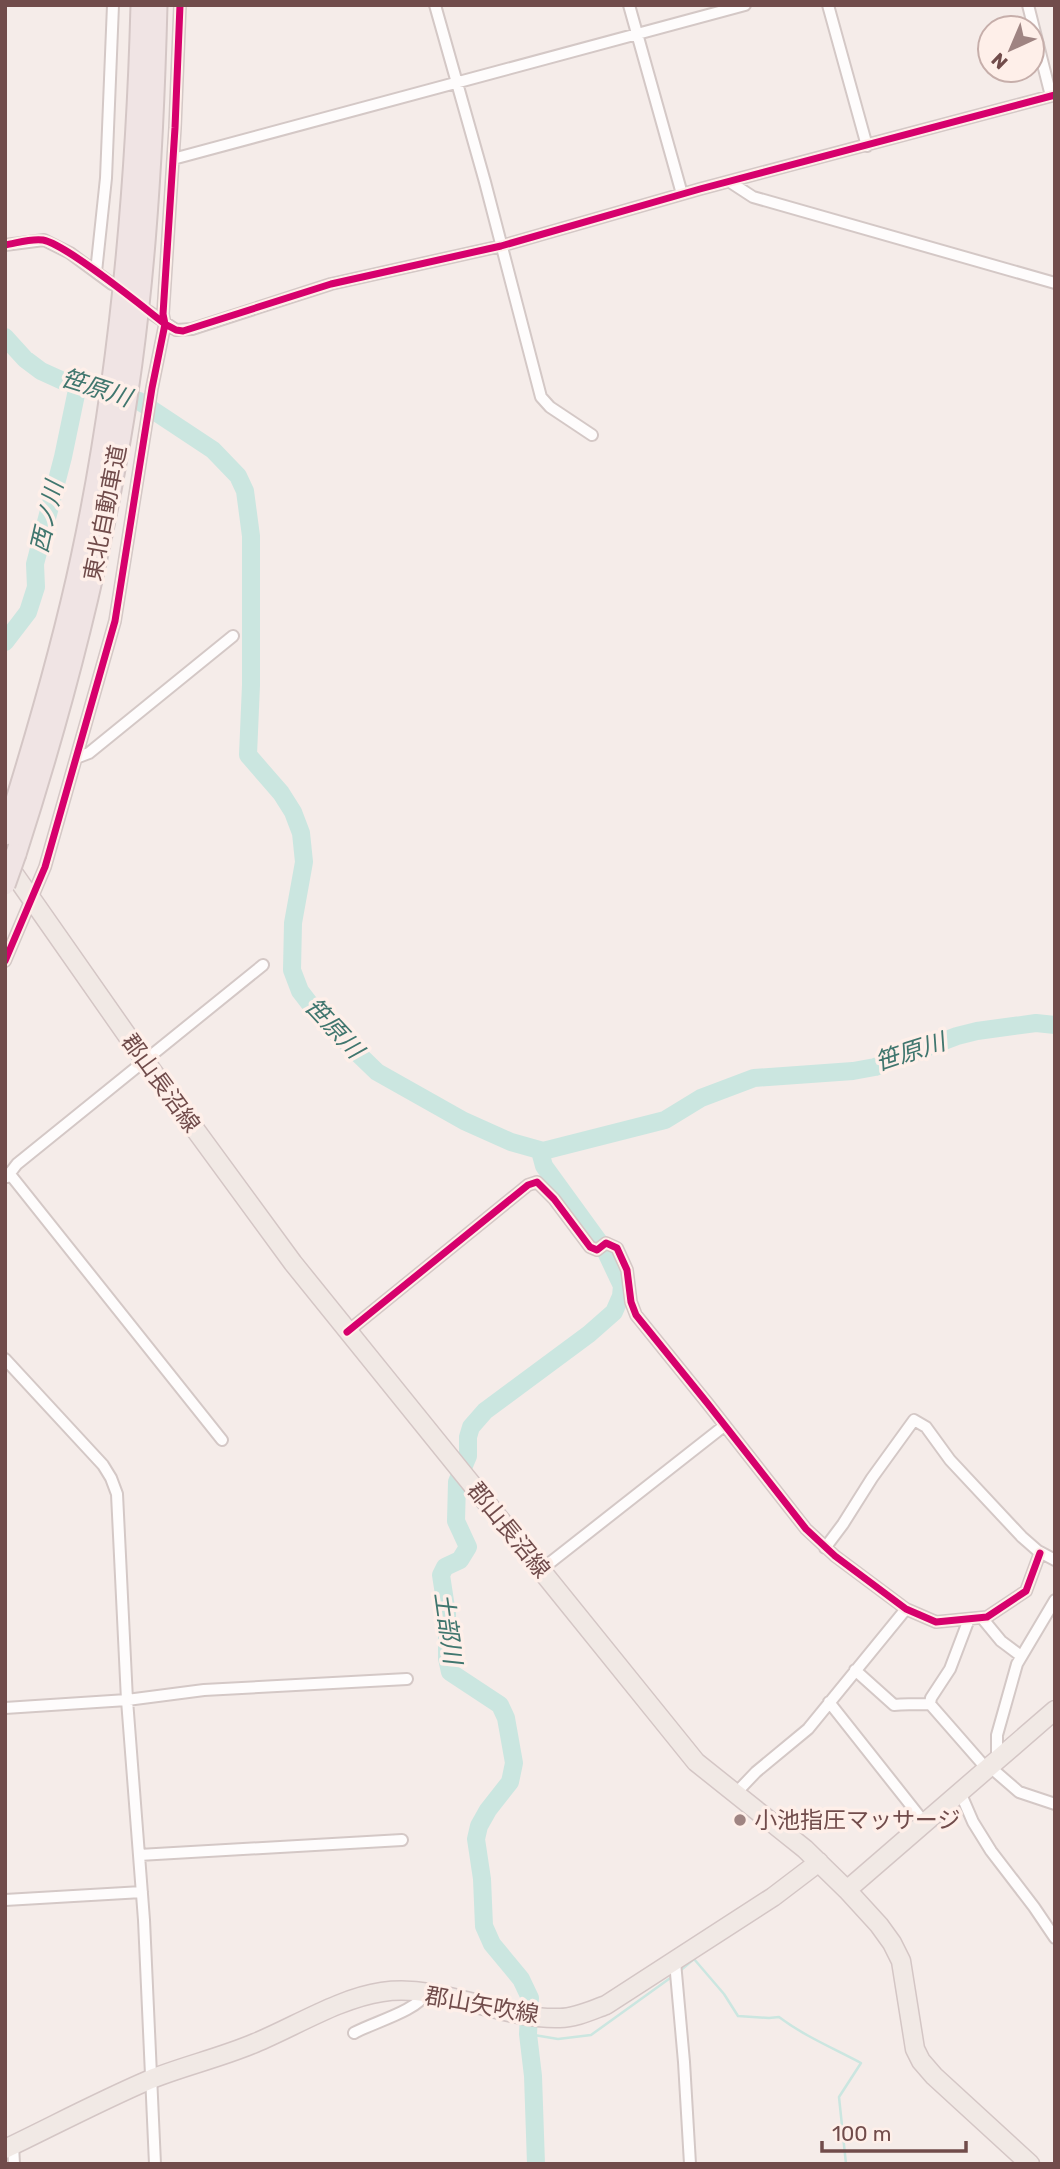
<svg xmlns="http://www.w3.org/2000/svg" width="1060" height="2169" viewBox="0 0 1060 2169" font-family="Rubik,'Noto Sans JP',sans-serif">
  <rect width="100%" height="100%" fill="#f5ece9"/>
  <g fill="none" stroke-linecap="round" stroke-linejoin="round">
    <path stroke="#cbe6e0" stroke-width="2.5" d="M681 1970 694 1959 724 1994 738 2016 769 2018 779 2017C804 2036 833 2048 861 2063L839 2097 846 2164
      M528 2034 558 2039 591 2035 673 1976"/>
    <path stroke="#cbe6e0" stroke-width="18" d="M5 337 25 359 41 371 63 381 139 401 213 450 238 476 245 491 251 536V685L248 755 281 793 293 812 301 833 304 862 293 923 292 970 300 991 320 1017 377 1072 464 1121 511 1142 543 1151 665 1120 701 1098 754 1078 853 1071 875 1067 957 1036 977 1031 1036 1023 1055 1025
      M5 642 28 612 36 587 35 564 63 457 78 385
      M536 2164 533 2076 528 2034 530 1998 521 1979 492 1944 484 1926 482 1879 476 1839 479 1826 488 1810 510 1782 514 1763 506 1718 500 1705 450 1672 447 1658V1614L441 1575 445 1567 460 1560 468 1547 456 1521 457 1482 468 1456V1437L471 1427 485 1411 589 1334 614 1312 621 1296 622 1286 605 1250 544 1166 541 1155 543 1151"/>
    <defs>
      <path id="minor" d="M435 5 485 182 541 397 550 407 592 435
        M629 5 682 194
        M828 5 867 146
        M1028 5 1051 96
        M173 159 745 5
        M730 182 753 197 1055 283
        M5 245 44 240 70 253 112 284
        M96 272 106 178 113 5
        M148 311 176 330 192 329 331 284 501 246 700 189 1055 95
        M76 758 89 753 233 636
        M5 961 45 867 115 621 152 388 165 324 163 314 175 128 180 5
        M9 1173 222 1440
        M7 1177 17 1164 263 965
        M347 1332 528 1185 537 1182 554 1199 590 1247 597 1250 606 1243 617 1248 627 1270 631 1302 636 1315 708 1404 806 1529 835 1556 906 1609 936 1622 987 1617 1026 1591 1040 1553
        M5 1359 103 1465 111 1478 117 1494 127 1700 144 1920 155 2164
        M825 1548 843 1524 872 1478 914 1420 926 1427 950 1460 1022 1537 1038 1551 1055 1560
        M542 1569 724 1426
        M982 1618 1001 1641 1021 1656
        M969 1619 950 1669 931 1698 930 1704 986 1768
        M855 1670 894 1705C906 1704 917 1704 930 1704
        M829 1702 924 1822
        M5 1708 127 1700 204 1690 407 1679
        M997 1759V1735L1017 1664 1055 1600
        M989 1766 1019 1792 1055 1804
        M960 1792 973 1822 991 1851 1034 1907 1055 1938
        M735 1794 756 1772 808 1729 906 1609
        M139 1855 402 1840
        M5 1900 142 1892
        M675 1962 684 2062 690 2164
        M354 2033C374 2022 417 2011 426 1993
        M13 2145 14 2164"/>
      <path id="primary" d="M5 861 145 1061 293 1263 696 1762 805 1849 847 1890 879 1925 892 1943 901 1961 915 2049 921 2061 934 2076 1030 2164
        M847 1890 1055 1710
        M5 2149C53 2126 100 2101 149 2080 183 2066 220 2058 255 2043 294 2027 340 1998 382 1992 443 1983 500 2020 560 2018 576 2018 592 2010 606 2005L773 1897 819 1862"/>
      <path id="motorway" d="M5 835C34 743 61 652 81 558 120 377 136 191 141 5
        M16 854C57 727 91 600 115 469 144 316 153 160 157 5"/>
    </defs>
    <use href="#minor" stroke="#d4c8c6" stroke-width="14"/>
    <use href="#primary" stroke="#d4c6c5" stroke-width="21"/>
    <use href="#motorway" stroke="#d4c6c5" stroke-width="23"/>
    <use href="#minor" stroke="#fefcfc" stroke-width="10"/>
    <use href="#primary" stroke="#f1e9e5" stroke-width="18"/>
    <use href="#motorway" stroke="#f0e4e4" stroke-width="19"/>
    <defs>
      <path id="motorway-bridge" d="M5 885 16 854"/>
    </defs>
    <use href="#motorway-bridge" stroke="#d4c6c5" stroke-width="23" stroke-linecap="butt"/>
    <use href="#motorway-bridge" stroke="#f0e4e4" stroke-width="19"/>
    <defs>
      <path id="cycleway" d="M5 245C17 243 32 238 43 240 66 244 143 307 165 324L176 330 183 331 331 284 501 246 700 189 1055 95
        M5 961 45 867 115 621 152 388 165 324 163 314 175 128 180 5
        M347 1332 528 1185 537 1182 554 1199 590 1247 597 1250 606 1243 617 1248 627 1270 631 1302 636 1315 708 1404 806 1529 835 1556 906 1609 936 1622 987 1617 1026 1591 1040 1553"/>
    </defs>
    <use href="#cycleway" stroke="#feefe9" stroke-width="11"/>
    <use href="#cycleway" stroke="#d6006c" stroke-width="7"/>
  </g>
  <circle fill="#9f8482" stroke="#feefe9" stroke-width="2.5" cx="740" cy="1820" r="7"/>
  <g text-anchor="middle" stroke-width="7" stroke-linejoin="round" paint-order="stroke">
    <g font-size="23" fill="#714c4b" stroke="#feefe9">
      <text transform="translate(105 513) rotate(-79)" y="8">東北自動車道</text>
      <text transform="translate(161 1083) rotate(54)" y="8">郡山長沼線</text>
      <text transform="translate(509 1530) rotate(51)" y="8">郡山長沼線</text>
      <text transform="translate(482 2005) rotate(10)" y="8">郡山矢吹線</text>
    </g>
    <g font-size="23" fill="#714c4b" stroke="#feefe9" text-anchor="start">
      <text x="754" y="1828">小池指圧マッサージ</text>
    </g>
    <g font-size="24" font-style="italic" fill="#40766e" stroke="#feefe9">
      <text transform="translate(96 388) rotate(18)" y="8">笹原川</text>
      <text transform="translate(47 517) rotate(-77)" y="8">西ノ川</text>
      <text transform="translate(334 1028) rotate(47)" y="8">笹原川</text>
      <text transform="translate(910 1052) rotate(-18)" y="8">笹原川</text>
      <text transform="translate(448 1628) rotate(82)" y="8">土部川</text>
    </g>
  </g>
  <rect width="1060" height="2169" fill="none" stroke="#714c4b" stroke-width="14"/>
  <g transform="translate(1011 49) rotate(224)"><circle r="33" fill="#feefe9" stroke="#c6aeaa" stroke-width="2"/>
  <path d="M0-5L12 26L0 18L-12 26Z" fill="#9f8482"/>
  <text y="-10" font-size="19" font-weight="bold" text-anchor="middle" fill="#714c4b">N</text>
  </g>
  <path d="M822 2141v10h144v-10" fill="none" stroke="#714c4b" stroke-width="3.5"/>
  <text x="832" y="2141" font-size="21" fill="#714c4b" stroke="#feefe9" stroke-width="5" paint-order="stroke">100 m</text>
</svg>
